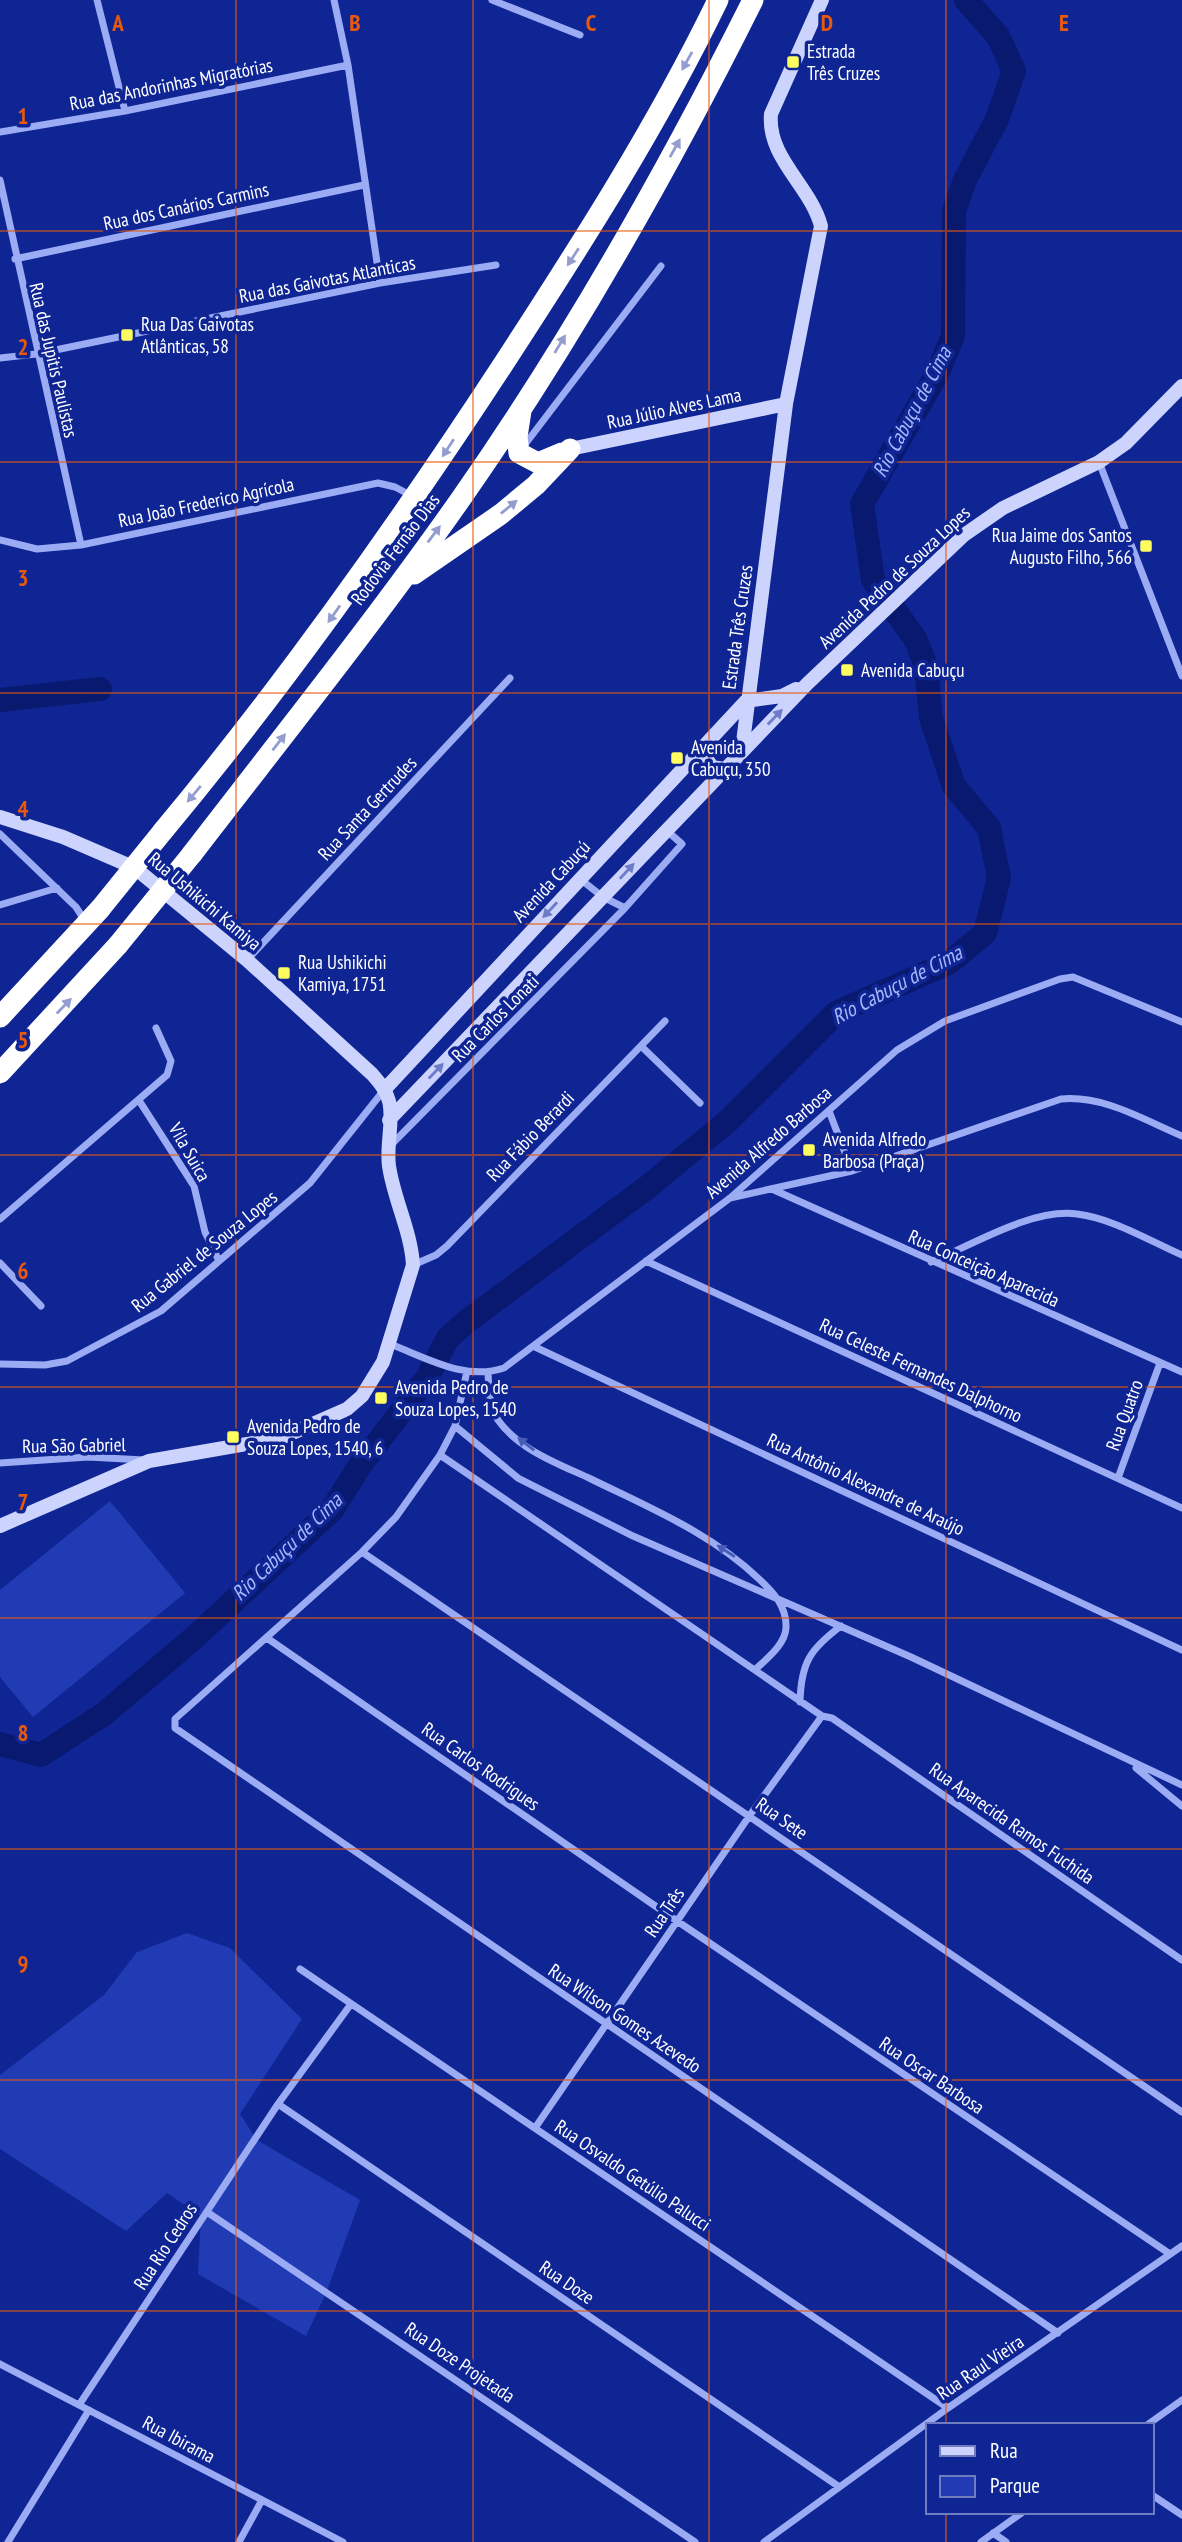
<svg xmlns="http://www.w3.org/2000/svg" width="1182" height="2542" viewBox="0 0 1182 2542" font-family="'PT Sans Narrow',sans-serif">
  <rect width="100%" height="100%" fill="#0f2594"/>
  <path fill="#213bb4" d="M110 1501 185 1593 33 1717 0 1677V1590Z
    M187 1933 230 1948 302 2019 240 2114 257 2140 360 2200 327 2291 306 2336 198 2274 201 2216 167 2193 126 2231 0 2149V2075L104 1995 137 1952Z"/>
  <g fill="none" stroke-linecap="round" stroke-linejoin="round">
    <path stroke="#09196f" stroke-width="24" d="M0 700 100 689
      M0 1744 41 1755 104 1714 195 1637 332 1510 361 1464 427 1378 448 1338 466 1322 649 1186 728 1121 836 1013 950 962 985 933 999 878 989 828 954 786 931 718 926 666 916 640 873 580 862 504 937 374 953 336 954 211 965 180 997 119 1014 71 998 36 966 0"/>
    <path stroke="#9cacf4" stroke-width="7" d="M97 0 125 111
      M334 0 348 65 380 283
      M492 0 580 35
      M0 132 125 111 348 65
      M0 180 81 545
      M15 259 364 185
      M0 358 36 354 380 283 496 265
      M523 447 661 266
      M1099 462 1182 676
      M0 540 37 549 81 545 378 483 395 487 412 496
      M0 834 76 907 85 921
      M580 879 603 897 625 908
      M0 905 57 888
      M247 960 510 678
      M641 1046 700 1103
      M140 1102 194 1186 205 1232 219 1261
      M829 1111 852 1171
      M390 1146 625 908 682 844 666 830
      M774 1190 1182 1372
      M730 1198 852 1171 1061 1099C1104 1095 1144 1120 1182 1136
      M0 1219 167 1075 171 1061 156 1028
      M646 1261 1182 1508
      M931 1262C972 1245 1032 1208 1077 1214 1112 1218 1150 1241 1182 1255
      M0 1263 41 1306
      M413 1265 436 1255 447 1246 665 1021
      M390 1344C427 1358 465 1381 504 1368L730 1198 897 1050 945 1021 1060 979 1073 977 1182 1022
      M535 1347 1182 1650
      M0 1364 45 1365 67 1361 161 1311 310 1183 384 1090
      M467 1371 455 1426 440 1455 396 1517 362 1552 175 1719V1728L1058 2333
      M488 1373C489 1388 489 1406 498 1420 519 1450 559 1464 591 1479 650 1508 711 1533 759 1579 774 1593 787 1607 786 1628 785 1645 766 1659 755 1670
      M455 1426 518 1478 633 1536 911 1657 1182 1785
      M440 1455 822 1716 832 1718 1182 1960
      M0 1463 88 1457 144 1460
      M1118 1478 1160 1363
      M362 1552 1182 2112
      M267 1638 677 1921 1170 2254
      M800 1702C801 1663 810 1649 841 1626
      M1136 1768 1182 1806
      M300 1969 948 2408
      M278 2104 838 2486
      M535 2128 750 1815 822 1716
      M207 2212 695 2542
      M0 2364 343 2542
      M79 2405 278 2104 351 2004
      M1147 2425 1182 2400
      M1152 2495 1182 2515
      M993 2533 1006 2542
      M8 2542 89 2410
      M239 2542 262 2500
      M764 2542 948 2408 1182 2246
      M981 2542 1023 2512"/>
    <path stroke="#ccd4fd" stroke-width="14" d="M570 449 786 404
      M746 701 782 696 796 689
      M700 749 712 767 724 769
      M742 750 786 404 821 226C810 185 767 158 771 114L822 0
      M0 817 63 837 135 868 247 960 372 1074C379 1082 386 1090 389 1101 394 1121 386 1145 389 1166 394 1200 411 1231 413 1265L383 1362 362 1396 347 1409 281 1438 149 1461 0 1526
      M385 1089 746 701
      M389 1120 807 684 964 535 1003 508 1099 462 1126 443 1182 386"/>
    <path stroke="#fff" stroke-width="21" d="M521 411 517 437 519 453 538 463 562 453
      M414 574 501 514 536 485 570 449
      M163 831C288 681 399 524 506 360 582 243 657 126 718 0
      M192 854C282 737 375 621 460 500 570 343 667 172 753 0
      M0 1017 100 909
      M0 1073 118 945"/>
    <path stroke="#fff" stroke-width="21" d="M100 909 163 831
      M118 945 192 854"/>
  </g>
  <defs><path id="oneway-solid" d="M-6-.8H1V-3.2L6.5 0L1 3.2V.8H-6Z" transform="scale(1.75)"/></defs>
  <g fill="#939dcf">
    <use href="#oneway-solid" transform="translate(687 61) rotate(119)"/>
    <use href="#oneway-solid" transform="translate(675 148) rotate(-61)"/>
    <use href="#oneway-solid" transform="translate(573 257) rotate(123)"/>
    <use href="#oneway-solid" transform="translate(560 344) rotate(-59)"/>
    <use href="#oneway-solid" transform="translate(448 448) rotate(123)"/>
    <use href="#oneway-solid" transform="translate(509 507) rotate(-39)"/>
    <use href="#oneway-solid" transform="translate(434 534) rotate(-53)"/>
    <use href="#oneway-solid" transform="translate(334 614) rotate(125)"/>
    <use href="#oneway-solid" transform="translate(279 742) rotate(-52)"/>
    <use href="#oneway-solid" transform="translate(194 794) rotate(130)"/>
    <use href="#oneway-solid" transform="translate(64 1006) rotate(-46)"/>
  </g>
  <g fill="#6e7cc8">
    <use href="#oneway-solid" transform="translate(775 717) rotate(-46)"/>
    <use href="#oneway-solid" transform="translate(627 871) rotate(-47)"/>
    <use href="#oneway-solid" transform="translate(550 910) rotate(133)"/>
    <use href="#oneway-solid" transform="translate(436 1071) rotate(-46)"/>
  </g>
  <g fill="#475bba">
    <use href="#oneway-solid" transform="translate(526 1444) rotate(-142)"/>
    <use href="#oneway-solid" transform="translate(726 1551) rotate(-147)"/>
  </g>
  <path fill="none" stroke="#e8590c" stroke-width="2" stroke-opacity="0.55" d="M236 0V2542M473 0V2542M709 0V2542M946 0V2425M0 231H1182M0 462H1182M0 693H1182M0 924H1182M0 1155H1182M0 1387H1182M0 1618H1182M0 1849H1182M0 2080H1182M0 2311H1182M946 2512V2542"/>
  <g fill="#fffc5f" stroke="#0f2594" stroke-width="2.5">
    <rect x="786" y="55" width="14" height="14" rx="3.5"/>
    <rect x="120" y="328" width="14" height="14" rx="3.5"/>
    <rect x="1139" y="539" width="14" height="14" rx="3.5"/>
    <rect x="840" y="663" width="14" height="14" rx="3.5"/>
    <rect x="670" y="751" width="14" height="14" rx="3.5"/>
    <rect x="277" y="966" width="14" height="14" rx="3.5"/>
    <rect x="802" y="1143" width="14" height="14" rx="3.5"/>
    <rect x="374" y="1391" width="14" height="14" rx="3.5"/>
    <rect x="226" y="1430" width="14" height="14" rx="3.5"/>
  </g>
  <g text-anchor="middle" stroke-width="7" stroke-linejoin="round" paint-order="stroke">
    <g font-size="19" fill="#fff" stroke="#0f2594" text-anchor="start">
      <text x="807" y="58">Estrada<tspan x="807" dy="22">Três Cruzes</tspan></text>
      <text x="141" y="331">Rua Das Gaivotas<tspan x="141" dy="22">Atlânticas, 58</tspan></text>
      <text x="1132" y="542" text-anchor="end">Rua Jaime dos Santos<tspan x="1132" dy="22">Augusto Filho, 566</tspan></text>
      <text x="861" y="677">Avenida Cabuçu</text>
      <text x="691" y="754">Avenida<tspan x="691" dy="22">Cabuçu, 350</tspan></text>
      <text x="298" y="969">Rua Ushikichi<tspan x="298" dy="22">Kamiya, 1751</tspan></text>
      <text x="823" y="1146">Avenida Alfredo<tspan x="823" dy="22">Barbosa (Praça)</tspan></text>
      <text x="395" y="1394">Avenida Pedro de<tspan x="395" dy="22">Souza Lopes, 1540</tspan></text>
      <text x="247" y="1433">Avenida Pedro de<tspan x="247" dy="22">Souza Lopes, 1540, 6</tspan></text>
    </g>
    <g font-size="19" fill="#fff" stroke="#0f2594">
      <text transform="translate(171 84) rotate(-11)" y="7">Rua das Andorinhas Migratórias</text>
      <text transform="translate(186 206) rotate(-12)" y="7">Rua dos Canários Carmins</text>
      <text transform="translate(327 279) rotate(-11)" y="7">Rua das Gaivotas Atlanticas</text>
      <text transform="translate(54 360) rotate(77)" y="7">Rua das Jupitis Paulistas</text>
      <text transform="translate(674 408) rotate(-12)" y="7">Rua Júlio Alves Lama</text>
      <text transform="translate(206 502) rotate(-12)" y="7">Rua João Frederico Agrícola</text>
      <text transform="translate(395 549) rotate(-53)" y="7">Rodovia Fernão Dias</text>
      <text transform="translate(894 577) rotate(-43)" y="7">Avenida Pedro de Souza Lopes</text>
      <text transform="translate(737 627) rotate(-82)" y="7">Estrada Três Cruzes</text>
      <text transform="translate(367 808) rotate(-47)" y="7">Rua Santa Gertrudes</text>
      <text transform="translate(551 881) rotate(-47)" y="7">Avenida Cabuçú</text>
      <text transform="translate(205 901) rotate(40)" y="7">Rua Ushikichi Kamiya</text>
      <text transform="translate(495 1018) rotate(-45)" y="7">Rua Carlos Lonati</text>
      <text transform="translate(530 1136) rotate(-46)" y="7">Rua Fábio Berardi</text>
      <text transform="translate(768 1142) rotate(-41)" y="7">Avenida Alfredo Barbosa</text>
      <text transform="translate(190 1152) rotate(60)" y="7">Vila Suica</text>
      <text transform="translate(204 1251) rotate(-39)" y="7">Rua Gabriel de Souza Lopes</text>
      <text transform="translate(984 1268) rotate(24)" y="7">Rua Conceição Aparecida</text>
      <text transform="translate(921 1370) rotate(25)" y="7">Rua Celeste Fernandes Dalphorno</text>
      <text transform="translate(1124 1415) rotate(-70)" y="7">Rua Quatro</text>
      <text transform="translate(74 1445) rotate(-1)" y="7">Rua São Gabriel</text>
      <text transform="translate(866 1484) rotate(25)" y="7">Rua Antônio Alexandre de Araújo</text>
      <text transform="translate(481 1766) rotate(35)" y="7">Rua Carlos Rodrigues</text>
      <text transform="translate(782 1818) rotate(35)" y="7">Rua Sete</text>
      <text transform="translate(1012 1823) rotate(35)" y="7">Rua Aparecida Ramos Fuchida</text>
      <text transform="translate(664 1912) rotate(-56)" y="7">Rua Três</text>
      <text transform="translate(625 2018) rotate(34)" y="7">Rua Wilson Gomes Azevedo</text>
      <text transform="translate(932 2075) rotate(34)" y="7">Rua Oscar Barbosa</text>
      <text transform="translate(633 2175) rotate(34)" y="7">Rua Osvaldo Getúlio Palucci</text>
      <text transform="translate(165 2246) rotate(-57)" y="7">Rua Rio Cedros</text>
      <text transform="translate(567 2282) rotate(34)" y="7">Rua Doze</text>
      <text transform="translate(460 2362) rotate(34)" y="7">Rua Doze Projetada</text>
      <text transform="translate(980 2367) rotate(-34)" y="7">Rua Raul Vieira</text>
      <text transform="translate(179 2439) rotate(28)" y="7">Rua Ibirama</text>
    </g>
    <g font-size="21" font-style="italic" fill="#a9b8fb" stroke="#0f2594">
      <text transform="translate(912 412) rotate(-62)" y="7">Rio Cabuçu de Cima</text>
      <text transform="translate(897 985) rotate(-28)" y="7">Rio Cabuçu de Cima</text>
      <text transform="translate(287 1547) rotate(-44)" y="7">Rio Cabuçu de Cima</text>
    </g>
  </g>
  <g font-size="23" text-anchor="middle" font-weight="bold" fill="#e8590c" stroke="#0f2594" stroke-width="7" stroke-linejoin="round" paint-order="stroke">
    <text x="118" y="31">A</text>
    <text x="355" y="31">B</text>
    <text x="591" y="31">C</text>
    <text x="827" y="31">D</text>
    <text x="1064" y="31">E</text>
    <text x="23" y="124">1</text>
    <text x="23" y="355">2</text>
    <text x="23" y="586">3</text>
    <text x="23" y="817">4</text>
    <text x="23" y="1048">5</text>
    <text x="23" y="1279">6</text>
    <text x="23" y="1510">7</text>
    <text x="23" y="1741">8</text>
    <text x="23" y="1972">9</text>
  </g>
  <rect x="926" y="2423" width="228" height="91" fill="#0f2594" stroke="#6f7cbf" stroke-width="2"/>
  <rect x="940" y="2446" width="35" height="10" fill="#ccd4fd" stroke="#6f7cbf" stroke-width="2"/>
  <text x="990" y="2458" font-size="21" fill="#ffffff">Rua</text>
  <rect x="940" y="2476" width="35" height="21" fill="#213bb4" stroke="#6f7cbf" stroke-width="2"/>
  <text x="990" y="2493" font-size="21" fill="#ffffff">Parque</text>
</svg>
